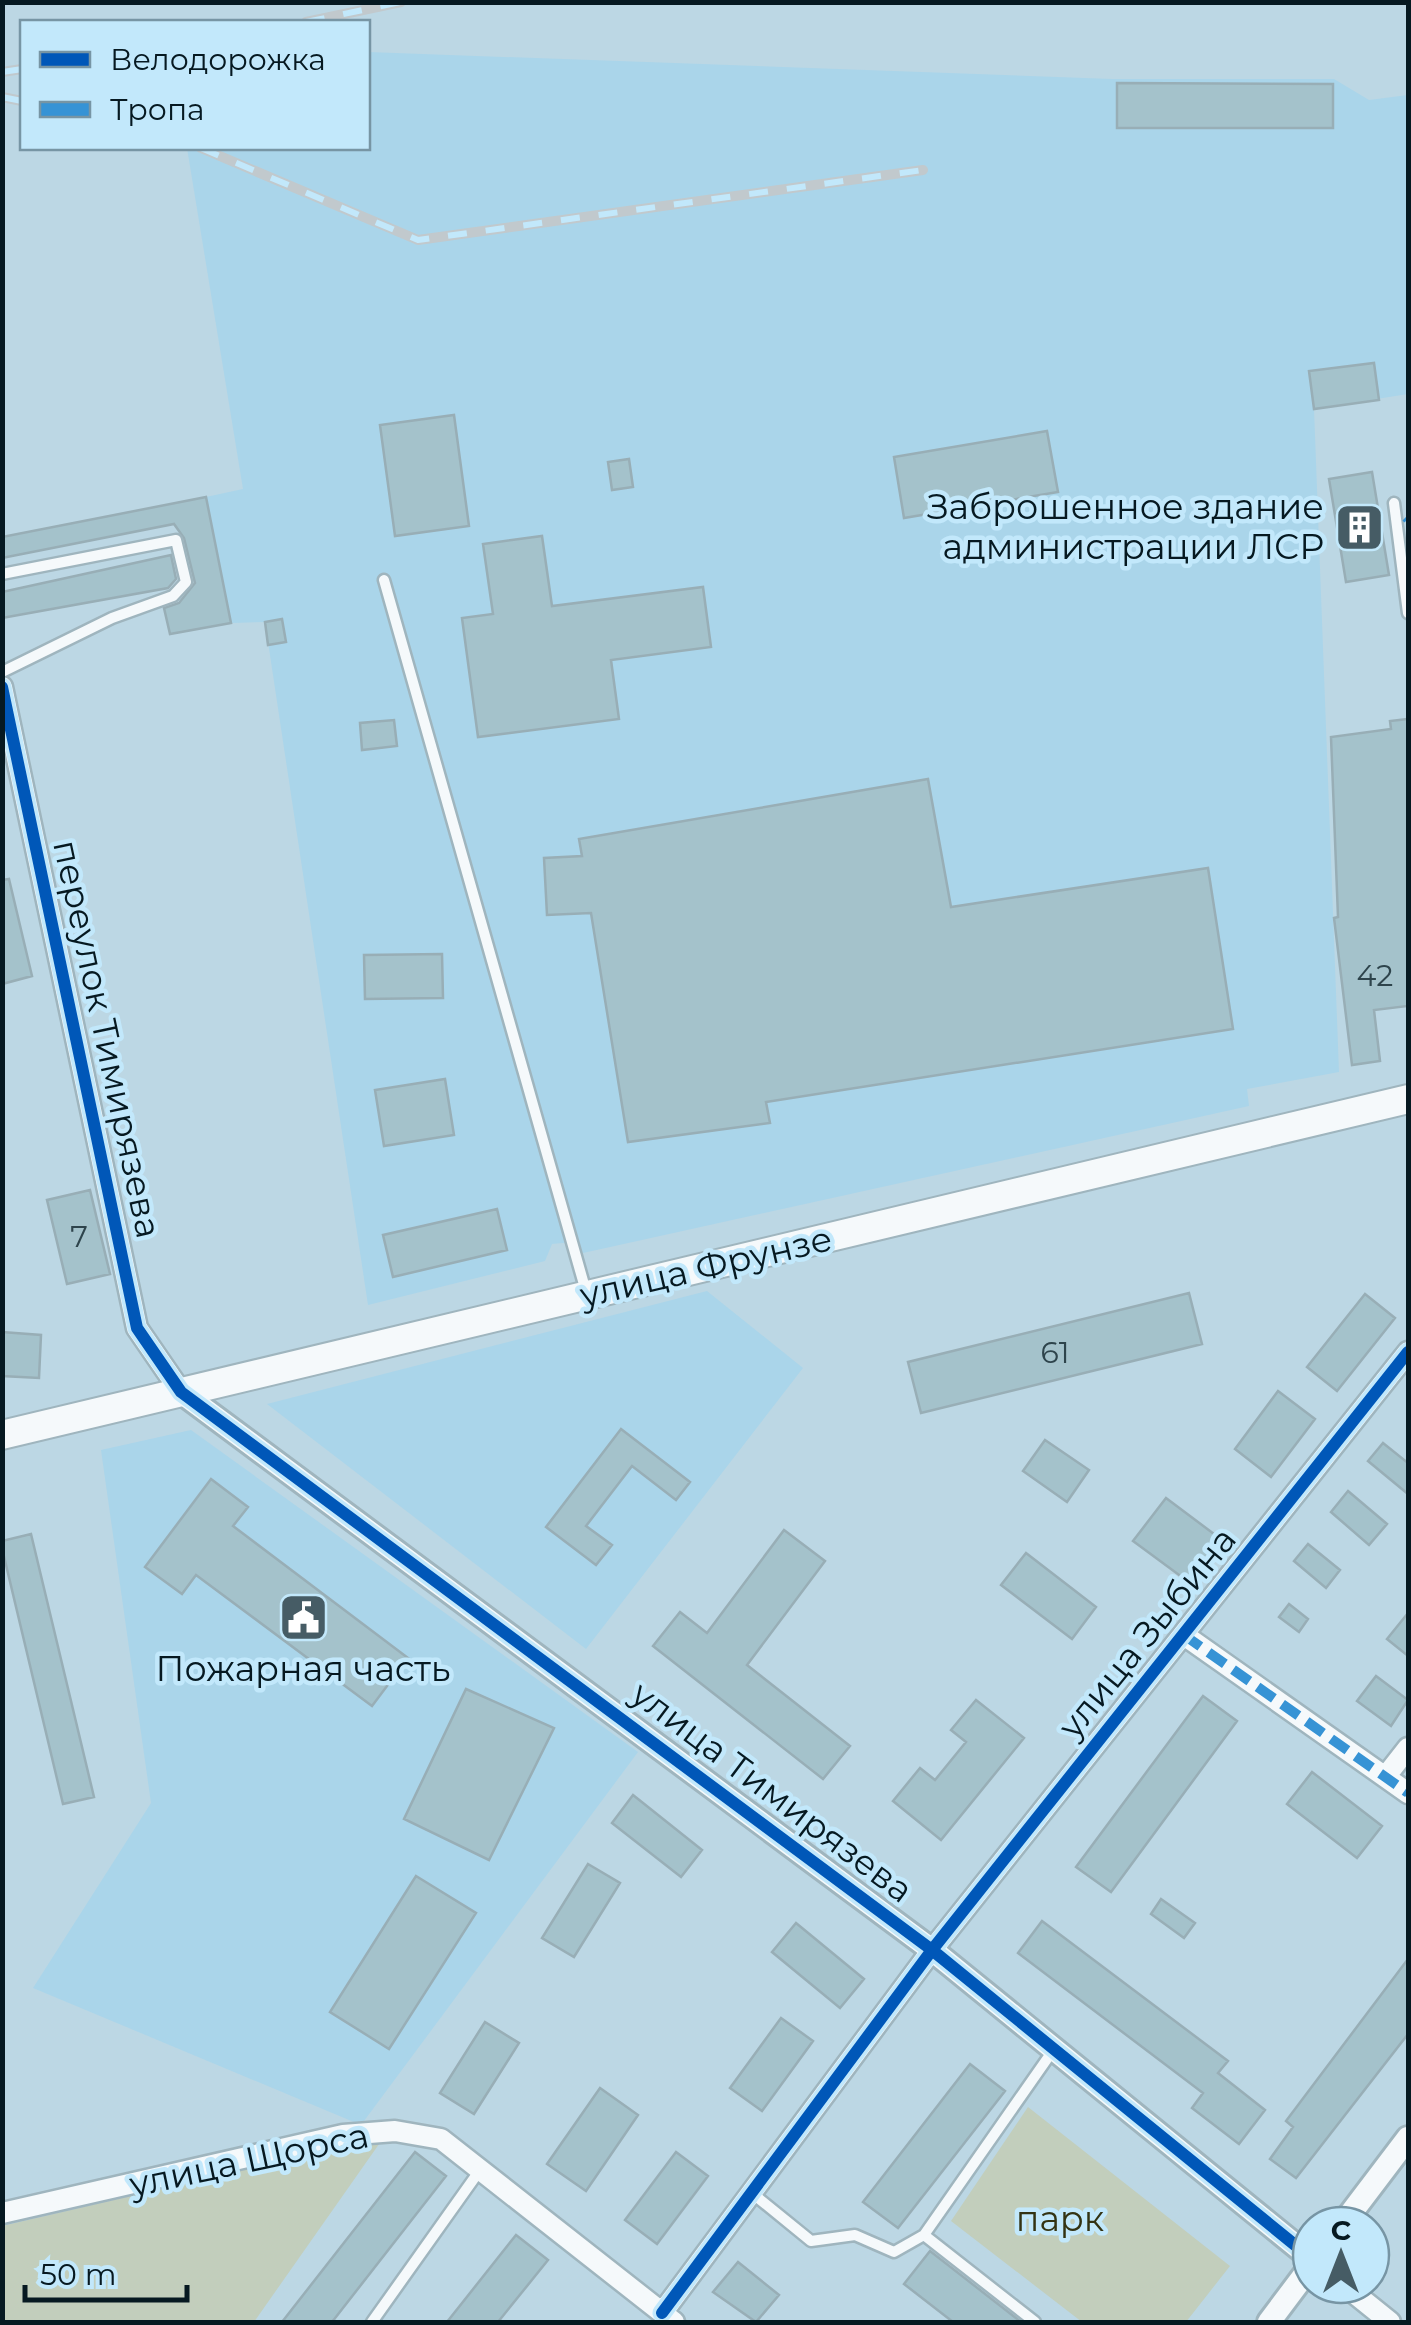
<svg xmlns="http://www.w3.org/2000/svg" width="1411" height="2325" viewBox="0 0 1411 2325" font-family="Montserrat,sans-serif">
  <rect width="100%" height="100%" fill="#bcd7e4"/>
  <path fill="#aad5ea" d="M368 52 1112 79H1334L1369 100 1408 95V394L1314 409 1339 1072 1247 1089 1249 1106 583 1253 573 1242 552 1244 545 1261 368 1305 265 622 231 623 206 497 243 489 187 148H368Z
    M707 1291 803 1368 586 1649 267 1404Z
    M191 1430 638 1752 361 2125 33 1988 151 1803 101 1450Z"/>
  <path fill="#c2cebc" d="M1028 2107 1230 2266 1186 2322H1082L951 2221Z
    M384 2137 254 2322H3L2 2226Z"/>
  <path fill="#a4c2cb" stroke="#98aeb6" stroke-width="2.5" d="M1117 83 1333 84V128H1117Z
    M1374 363 1379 400 1314 409 1309 371Z
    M454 415 469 526 395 536 380 425Z
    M1047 431 1058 492 904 518 894 457Z
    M629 459 633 487 612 490 608 462Z
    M1372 472 1389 575 1346 582 1329 479Z
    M206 497 231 623 170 634 164 608 179 603 195 583 184 538 174 524 2 558V537Z
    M542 536 552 606 703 587 711 647 611 660 619 719 478 737 462 618 493 614 483 544Z
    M171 555 176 579 168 588 2 618V592Z
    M282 619 286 642 268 645 265 622Z
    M1408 719V1006L1374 1010 1380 1061 1352 1065 1334 918 1338 917 1331 737 1391 729 1390 721Z
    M394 720 397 746 362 750 360 723Z
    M928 779 951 907 1208 868 1233 1029 766 1102 770 1123 628 1142 591 913 547 915 544 858 582 856 579 839Z
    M9 879 32 976 2 984V880Z
    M442 954 443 998 365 999 364 955Z
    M445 1079 454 1135 384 1146 375 1090Z
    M90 1190 110 1274 67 1284 47 1200Z
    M497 1209 507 1250 393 1277 383 1235Z
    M1189 1293 1202 1344 921 1413 908 1362Z
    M1365 1294 1395 1318 1337 1391 1307 1367Z
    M2 1332 41 1335 39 1378 2 1376Z
    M1278 1391 1315 1419 1271 1477 1235 1449Z
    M621 1429 690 1482 676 1500 632 1466 586 1526 612 1545 596 1565 546 1527Z
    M1045 1440 1089 1470 1067 1502 1023 1471Z
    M1383 1443 1408 1463V1494L1368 1461Z
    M211 1479 248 1507 233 1526 408 1658 372 1706 196 1575 182 1594 145 1567Z
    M1348 1491 1387 1524 1369 1545 1331 1512Z
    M1166 1498 1222 1540 1190 1583 1133 1541Z
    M784 1530 825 1561 747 1665 850 1746 823 1779 653 1646 680 1612 707 1633Z
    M31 1534 94 1797 63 1804 2 1548V1541Z
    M1308 1544 1340 1570 1326 1588 1294 1561Z
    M1026 1553 1096 1607 1072 1639 1001 1585Z
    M1289 1604 1308 1619 1299 1632 1279 1617Z
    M1408 1613V1656L1387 1639Z
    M1376 1676 1408 1700 1391 1726 1357 1701Z
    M466 1689 554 1728 489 1860 404 1819Z
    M1203 1696 1237 1721 1111 1892 1076 1867Z
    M976 1700 1024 1738 941 1840 893 1801 920 1768 935 1780 966 1742 951 1730Z
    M1312 1772 1382 1826 1357 1858 1287 1804Z
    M633 1795 702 1850 681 1877 612 1823Z
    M588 1864 620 1883 574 1957 542 1938Z
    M416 1876 476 1913 389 2049 330 2012Z
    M1161 1899 1195 1923 1184 1938 1151 1914Z
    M1042 1921 1228 2061 1218 2073 1265 2110 1239 2144 1192 2108 1203 2093 1018 1953Z
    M796 1923 864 1979 840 2008 772 1952Z
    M1408 1959V2034L1296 2178 1270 2159 1293 2127 1286 2121Z
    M781 2018 813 2041 762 2111 730 2088Z
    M485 2022 519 2043 474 2114 440 2093Z
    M970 2064 1005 2091 898 2228 863 2202Z
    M600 2088 638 2115 586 2191 547 2164Z
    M415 2152 446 2176 332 2322H282Z
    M676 2152 708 2176 657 2244 625 2220Z
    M516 2235 548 2260 498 2322H447Z
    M930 2251 1021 2322H953L904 2284Z
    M738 2262 779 2295 756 2322 713 2292Z"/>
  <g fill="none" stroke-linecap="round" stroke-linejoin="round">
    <defs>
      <path id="service" d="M1394 503 1408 613
        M2 574 176 540 186 582 173 596 112 618 2 672
        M384 580 587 1295
        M752 2193 811 2241 855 2235 894 2252 924 2235
        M372 2322 480 2170
        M1035 2322 924 2235 1054 2049"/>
      <path id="minor" d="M2 687 137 1328 181 1392
        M1184 1635 1408 1793
        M1386 1776 1408 1748
        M2 2213 343 2135 395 2131 441 2139 674 2322
        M1344 2285 1390 2322
        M662 2313 932 1950 1408 1352"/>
      <path id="tertiary" d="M181 1392 932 1950 1311 2258
        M1342 2225 1408 2138
        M1269 2322 1311 2266"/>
      <path id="secondary" d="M2 1435 1408 1099"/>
    </defs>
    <use href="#service" stroke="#9fb5be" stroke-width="15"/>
    <use href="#minor" stroke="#9fb5be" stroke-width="25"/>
    <use href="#tertiary" stroke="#9fb5be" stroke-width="28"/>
    <use href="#secondary" stroke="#9fb5be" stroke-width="32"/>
    <use href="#service" stroke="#f5f9fb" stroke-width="10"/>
    <use href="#minor" stroke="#f5f9fb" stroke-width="20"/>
    <use href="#tertiary" stroke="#f5f9fb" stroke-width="22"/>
    <use href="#secondary" stroke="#f5f9fb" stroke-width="28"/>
    <defs>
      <path id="rail" d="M306 22 401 2
        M2 72 22 69
        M2 97 22 101
        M201 148 418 240 923 170"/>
    </defs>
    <use href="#rail" stroke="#c1c9cd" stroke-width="10"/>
    <use href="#rail" stroke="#c2e8fb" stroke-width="6" stroke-dasharray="19" stroke-linecap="butt"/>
    <path stroke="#3693d5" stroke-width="10" stroke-dasharray="20 10" stroke-linecap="butt" d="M1406 517 1408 519
      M1184 1635 1408 1793"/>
    <defs>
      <path id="cycleway" d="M2 687 137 1328 181 1392 932 1950 1311 2258
        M662 2313 932 1950 1408 1352"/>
    </defs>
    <use href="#cycleway" stroke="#c2e8fb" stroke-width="19"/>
    <use href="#cycleway" stroke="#0057b8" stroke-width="12"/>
  </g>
  <defs>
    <symbol id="building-square" viewBox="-11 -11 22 22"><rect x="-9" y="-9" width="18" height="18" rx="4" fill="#465c65" stroke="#c2e8fb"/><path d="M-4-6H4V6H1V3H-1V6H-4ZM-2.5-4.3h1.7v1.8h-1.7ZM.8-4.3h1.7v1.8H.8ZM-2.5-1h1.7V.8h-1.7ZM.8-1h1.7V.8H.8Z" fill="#fff"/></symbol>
    <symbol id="civic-square" viewBox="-11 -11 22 22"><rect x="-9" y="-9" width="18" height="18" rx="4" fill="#465c65" stroke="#c2e8fb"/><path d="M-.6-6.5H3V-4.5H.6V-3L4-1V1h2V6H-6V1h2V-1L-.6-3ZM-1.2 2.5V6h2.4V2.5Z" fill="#fff"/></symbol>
  </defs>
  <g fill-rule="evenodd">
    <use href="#building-square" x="1332" y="500" width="55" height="55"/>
    <use href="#civic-square" x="276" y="1590" width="55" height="55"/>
  </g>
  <g text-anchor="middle" stroke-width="9" stroke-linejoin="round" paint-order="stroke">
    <g font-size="30" fill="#2e444c">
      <text x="1375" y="986">42</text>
      <text x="79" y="1247">7</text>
      <text x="1055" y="1363">61</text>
    </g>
    <g font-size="35" fill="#061921" stroke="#c2e8fb" text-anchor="end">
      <text x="1324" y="519">Заброшенное здание<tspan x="1324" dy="40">администрации ЛСР</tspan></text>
      <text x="303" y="1681" text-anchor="middle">Пожарная часть</text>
    </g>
    <g font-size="35" fill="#061921" stroke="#c2e8fb">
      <text transform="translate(107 1039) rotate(78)" y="12">переулок Тимирязева</text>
      <text transform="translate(706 1267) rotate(-13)" y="12">улица Фрунзе</text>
      <text transform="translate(1147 1633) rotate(-51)" y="12">улица Зыбина</text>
      <text transform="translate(772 1792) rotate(37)" y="12">улица Тимирязева</text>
      <text transform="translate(249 2160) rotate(-12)" y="12">улица Щорса</text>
    </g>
    <g font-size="35" fill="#333313" stroke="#c2e8fb">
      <text x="1060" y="2231">парк</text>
    </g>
  </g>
  <rect width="1411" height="2325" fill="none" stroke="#061921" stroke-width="10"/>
  <rect x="20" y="20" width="350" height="130" fill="#c2e8fb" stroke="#7795a4" stroke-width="2.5"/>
  <rect x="40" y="52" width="50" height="15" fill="#0057b8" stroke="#7795a4" stroke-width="2.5"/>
  <text x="110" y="70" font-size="30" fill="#061921">Велодорожка</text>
  <rect x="40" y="102" width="50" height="15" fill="#3693d5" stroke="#7795a4" stroke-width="2.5"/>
  <text x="110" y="120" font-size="30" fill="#061921">Тропа</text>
  <g transform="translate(1341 2255)"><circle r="48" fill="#c2e8fb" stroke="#7795a4" stroke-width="2.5"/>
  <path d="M0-8L18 38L0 25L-18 38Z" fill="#465c65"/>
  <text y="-15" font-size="28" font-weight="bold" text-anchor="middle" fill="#061921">С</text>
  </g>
  <path d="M25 2285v15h162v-15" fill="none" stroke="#061921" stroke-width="5"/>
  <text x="40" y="2285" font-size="30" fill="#061921" stroke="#c2e8fb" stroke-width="8" paint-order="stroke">50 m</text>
</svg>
